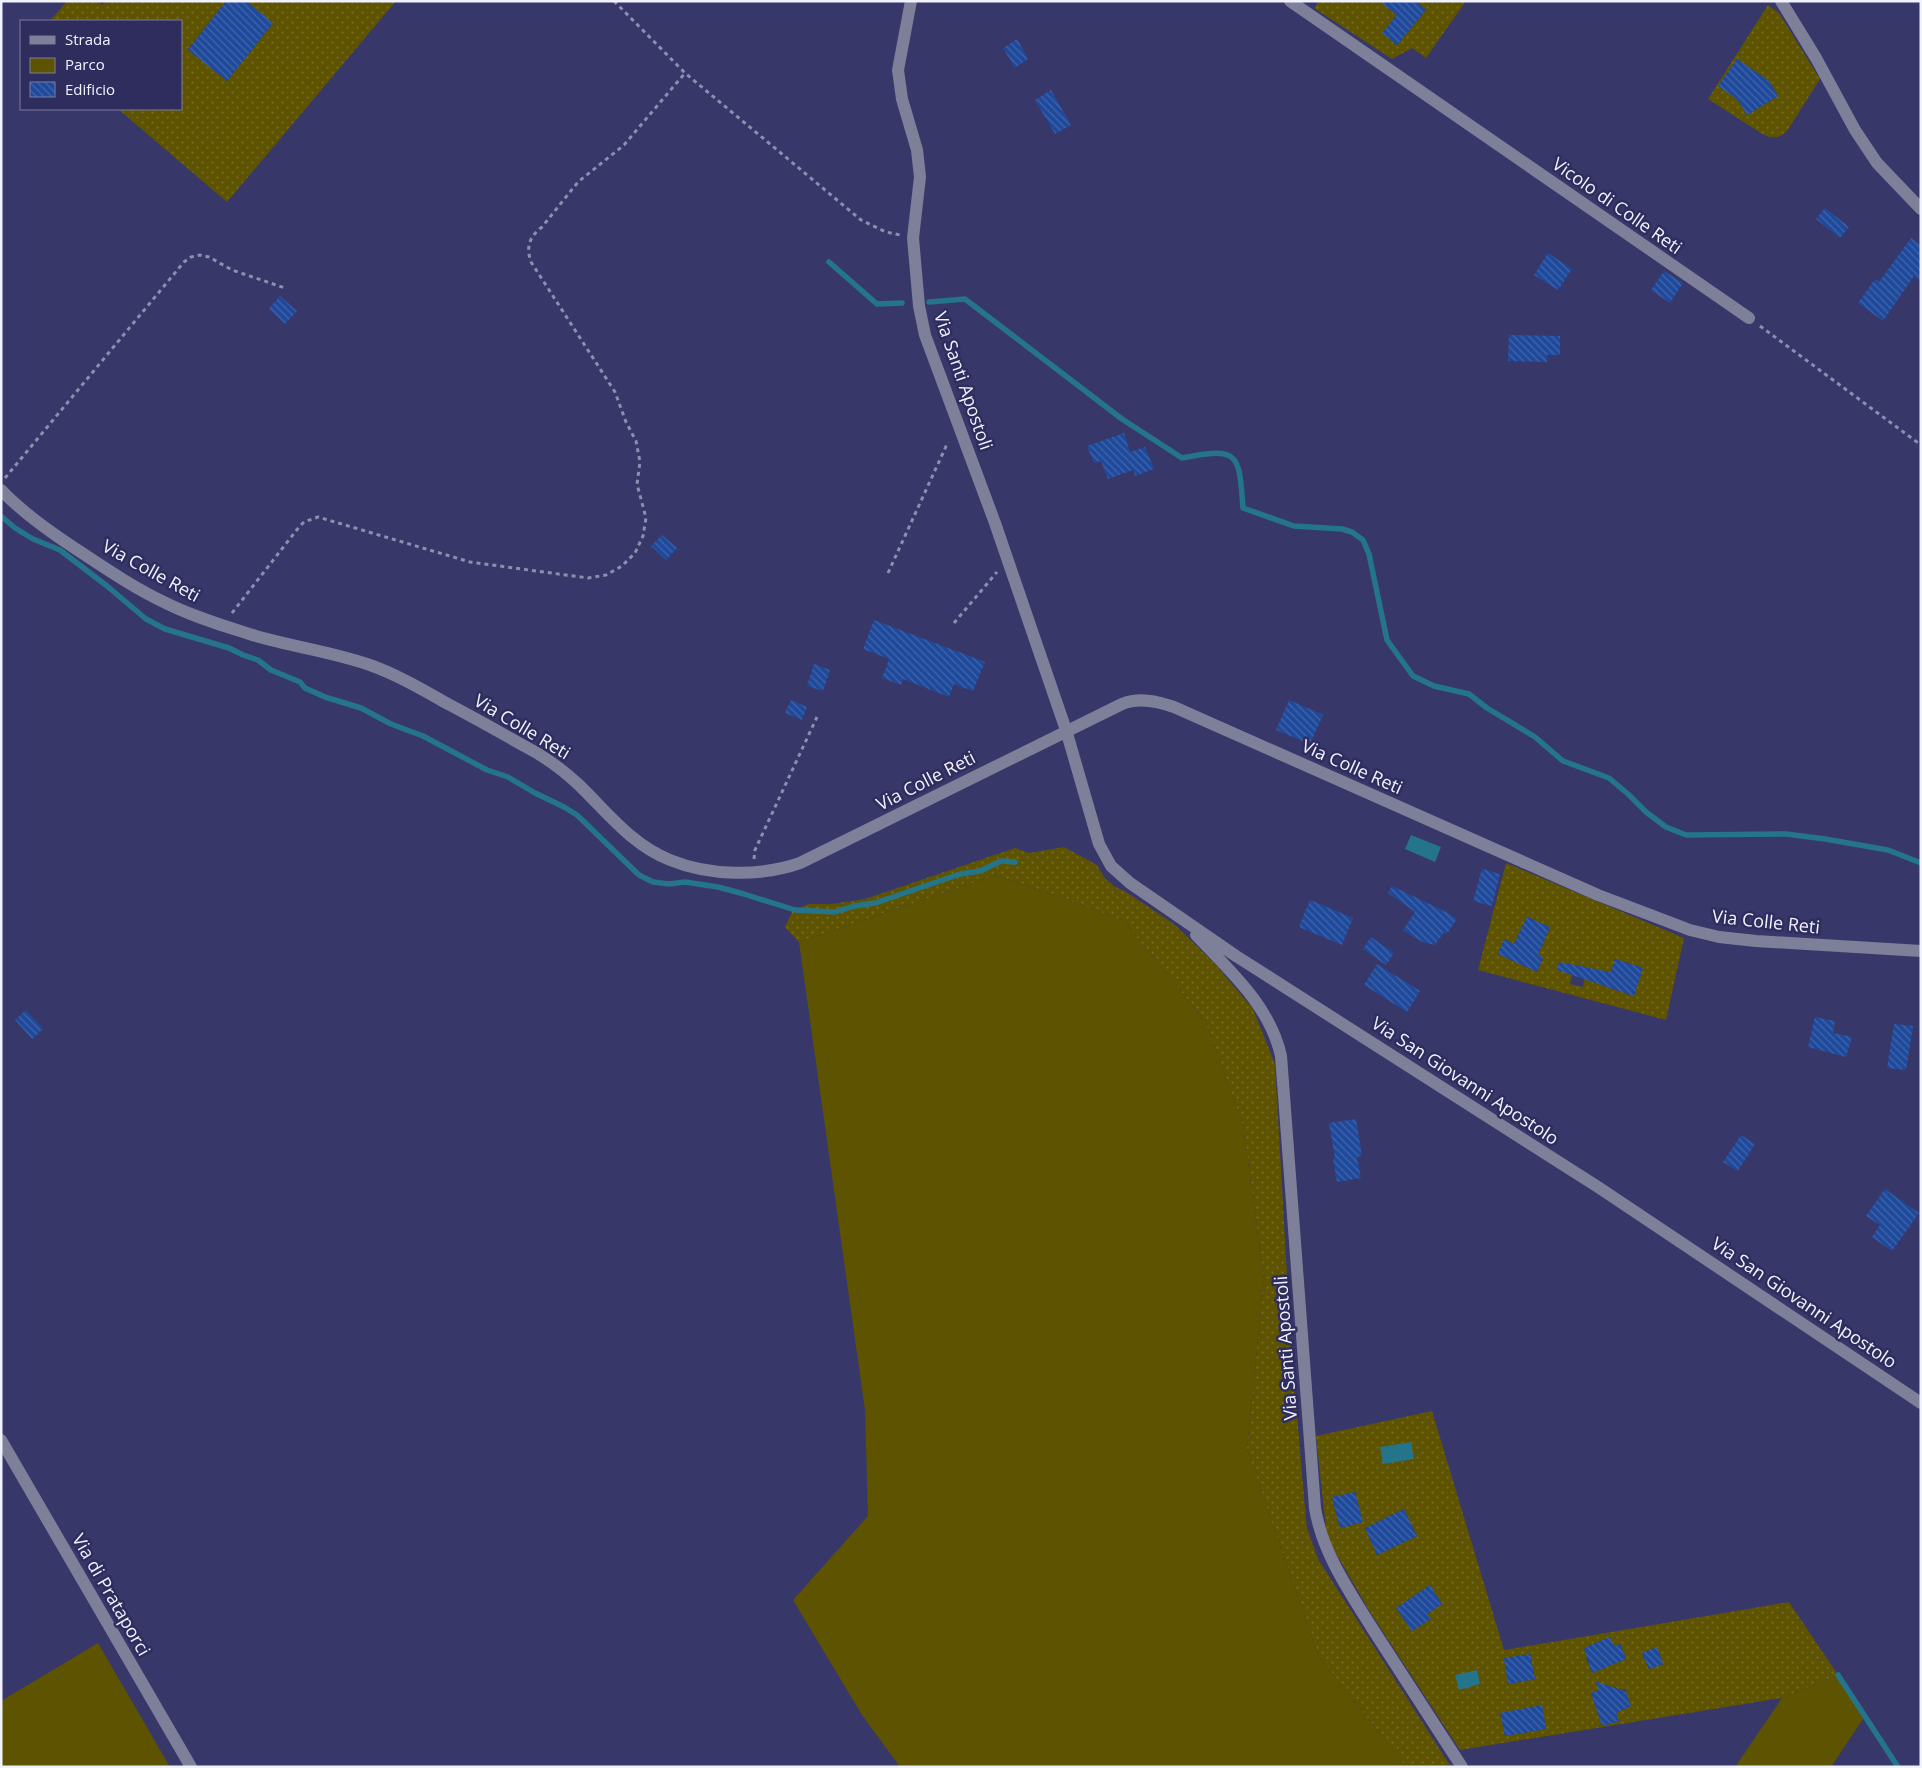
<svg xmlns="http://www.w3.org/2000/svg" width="1922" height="1768" viewBox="0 0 1922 1768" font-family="'Open Sans',sans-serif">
  <defs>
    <pattern id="garden-dots" width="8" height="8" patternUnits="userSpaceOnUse" patternTransform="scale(1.25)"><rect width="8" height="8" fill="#5d5300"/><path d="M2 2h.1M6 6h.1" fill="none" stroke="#756c26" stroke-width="1.8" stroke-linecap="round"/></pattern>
    <pattern id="building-back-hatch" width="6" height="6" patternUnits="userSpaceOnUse" patternTransform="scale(1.25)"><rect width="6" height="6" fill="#1f4a9b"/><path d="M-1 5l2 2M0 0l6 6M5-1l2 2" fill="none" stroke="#4065aa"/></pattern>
  </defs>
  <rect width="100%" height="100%" fill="#38376a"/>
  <path fill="#5d5300" d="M996 875 1123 920 1205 1021 1243 1124 1264 1279 1247 1449 1318 1655 1406 1767H900L862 1715 793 1600 868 1516 865 1410 799 942Z
    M98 1643 170 1767H1V1701Z
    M1838 1675 1865 1716 1831 1767H1735L1782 1698Z"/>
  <path fill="url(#garden-dots)" fill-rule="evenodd" d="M67 1H97L102 5 106 1H226L188 49 227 81 273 23 246 1H396L227 202 118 109H181V21H50Z
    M1319 1H1394L1388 9 1397 15 1382 33 1397 45 1426 10 1416 1H1466L1426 58 1412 48 1392 59 1314 8Z
    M1768 5 1779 13 1820 79 1787 131C1780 138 1773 139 1764 135L1708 99ZM1737 59 1769 81 1778 96 1747 115 1738 100Z
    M1064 847 1097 865 1104 877 1114 886 1126 892 1174 924 1215 964 1253 1009 1275 1064 1291 1345 1304 1496 1307 1528 1318 1559 1451 1767H1406L1318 1655 1247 1449 1264 1279 1243 1124 1205 1021 1123 920 996 875 799 942 785 927 793 910 809 904H832L865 899 1015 848 1029 853Z
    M1506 863 1684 938 1666 1020 1478 970ZM1527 917 1550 927 1538 955 1543 958 1537 972 1498 954 1504 939 1514 944ZM1615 959 1643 968 1634 996 1606 987ZM1574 965 1586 967 1583 987 1570 984Z
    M1432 1411 1504 1650 1789 1602 1838 1675 1782 1698 1460 1750 1370 1612 1327 1538 1316 1436ZM1355 1492 1362 1522 1340 1528 1332 1498ZM1404 1509 1417 1536 1377 1555 1365 1528ZM1430 1585 1442 1604 1427 1614 1430 1619 1412 1631 1396 1608ZM1610 1637 1614 1646 1620 1644 1626 1658 1592 1673 1586 1658 1587 1657 1584 1648ZM1657 1648 1663 1664 1649 1669 1642 1653ZM1530 1654 1535 1679 1508 1684 1504 1659ZM1610 1686 1622 1690 1625 1689 1631 1706 1616 1713 1619 1721 1602 1726 1591 1693ZM1542 1706 1546 1729 1505 1736 1501 1713Z"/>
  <path fill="#24758c" d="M1411 835 1441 847 1435 862 1405 849Z
    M1411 1442 1414 1459 1383 1464 1380 1447Z
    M1477 1670 1480 1684 1459 1690 1455 1675Z"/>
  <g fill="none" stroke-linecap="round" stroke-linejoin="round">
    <path stroke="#24758c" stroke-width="5.5" d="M829 262 877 304 902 303
      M929 302 965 299 1122 419 1182 458C1239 447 1239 452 1243 508L1294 526 1342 529 1352 532 1363 540 1369 554 1387 640 1413 676 1434 686 1469 694 1487 708 1535 737 1563 761 1609 778 1628 794 1646 812 1666 827 1686 835 1786 834 1825 839 1888 850 1921 863
      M1 516 15 528 33 539 60 550 107 586 146 619 165 629 229 648 243 655 258 660 271 670 300 682 305 688 325 697 361 708 391 724 423 736 487 770 508 777 535 793 564 807 577 815 639 875 653 882 669 884 685 882 718 887 744 894 795 910 835 912 854 906 875 903 960 874 980 871 1001 861 1015 862
      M1838 1675 1898 1767"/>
  </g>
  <path fill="url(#building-back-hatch)" d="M226 1H246L273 23 227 81 188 50Z
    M1379 1H1416L1426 10 1397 45 1382 33 1397 15Z
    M1017 39 1028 59 1015 68 1003 48Z
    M1737 59 1769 81 1778 96 1747 115 1738 100 1718 86Z
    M1051 90 1071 125 1055 134 1035 100Z
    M1825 208 1849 227 1840 238 1816 219Z
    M1911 238 1921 245V281L1914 276 1883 321 1858 303 1875 279 1879 282Z
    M1548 253 1572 269 1558 290 1534 275Z
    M1664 271 1683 283 1670 303 1651 290Z
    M280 296 297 311 285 324 269 309Z
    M1509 335 1560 336V355H1547V362L1508 361Z
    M1124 433 1130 452 1145 447 1154 469 1135 476 1133 470 1108 479 1101 461 1094 463 1087 446Z
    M662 535 677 548 666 560 651 546Z
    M874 620 985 662 973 691 954 684 949 697 903 679 901 685 882 678 889 659 863 649Z
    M814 664 830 670 823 691 807 686Z
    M791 700 807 707 802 720 785 713Z
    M1289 700 1323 715 1310 744 1276 730Z
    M1482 869 1500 874 1492 906 1473 901Z
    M1392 886 1448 913 1457 919 1447 934 1444 932 1435 945 1422 942 1403 930 1415 912 1388 893Z
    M1310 900 1353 918 1342 945 1299 927Z
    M1527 917 1550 927 1538 955 1543 957 1537 972 1498 954 1504 939 1514 944Z
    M1371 937 1394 953 1386 965 1363 949Z
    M1615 959 1643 968 1634 996 1557 970 1559 962 1611 972Z
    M1377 964 1420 991 1407 1012 1364 985Z
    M26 1010 43 1029 32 1039 15 1020Z
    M1815 1017 1835 1021 1833 1033 1852 1037 1846 1057 1808 1047Z
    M1894 1024 1913 1026 1906 1070 1887 1068Z
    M1356 1119 1362 1156 1357 1157 1361 1178 1337 1182 1333 1158H1335L1329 1123Z
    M1741 1135 1755 1144 1738 1171 1723 1162Z
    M1885 1189 1919 1213 1892 1251 1872 1237 1880 1225 1866 1216Z
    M1355 1492 1363 1522 1340 1528 1332 1497Z
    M1404 1509 1417 1536 1377 1555 1365 1528Z
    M1430 1585 1442 1604 1427 1614 1431 1619 1412 1631 1396 1608Z
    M1610 1637 1614 1646 1620 1644 1626 1659 1592 1673 1584 1648Z
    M1657 1647 1663 1664 1649 1669 1642 1653Z
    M1530 1654 1535 1679 1508 1684 1504 1658Z
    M1595 1681 1626 1692 1631 1706 1616 1713 1619 1721 1602 1726 1591 1693 1599 1690Z
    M1542 1705 1546 1729 1505 1736 1500 1713Z"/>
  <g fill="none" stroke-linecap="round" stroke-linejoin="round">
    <path stroke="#8e8eaf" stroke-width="3" stroke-dasharray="4 4" stroke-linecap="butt" d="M614 1 685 73 861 220 886 232 900 235
      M1760 326 1921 445
      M5 478 184 262 191 257 200 255 209 257 232 270 285 288
      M888 573 948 442
      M232 613 299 527 304 522 318 517 470 562 588 578 606 575 622 566 635 553 643 536 646 518 637 484 640 462 636 441 626 422 615 392 531 262C526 247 529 237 542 227L578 182 624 145 685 73
      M954 623 997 572
      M754 859 755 850 817 717"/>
    <path stroke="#7e8099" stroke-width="12" d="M911 1 898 70 902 99 917 150 920 177 913 238 919 306 925 335 995 523 1066 730 1099 844 1111 866 1130 883 1236 956 1598 1187 1921 1403
      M1290 1 1749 318
      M1781 1 1816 58 1855 130 1877 163 1921 209
      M1 490C23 513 50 532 76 549 106 569 137 590 170 605 197 618 227 627 256 636 294 647 333 652 370 665 398 675 423 690 448 704 475 718 501 733 528 748 547 758 564 771 579 785 608 813 632 845 670 860 709 876 760 877 800 863L1122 704C1139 697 1157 701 1174 707L1598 895 1690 930 1719 937 1756 941 1921 951
      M1196 935C1230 971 1270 1006 1281 1056L1315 1508C1322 1552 1349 1591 1372 1628 1402 1675 1432 1721 1462 1767
      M1 1440 191 1767"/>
  </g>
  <g text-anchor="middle" stroke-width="5" stroke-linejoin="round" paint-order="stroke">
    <g font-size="18" fill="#f1f2ff" stroke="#2e2d5e">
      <text transform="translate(1617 206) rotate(35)" y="6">Vicolo di Colle Reti</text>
      <text transform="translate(963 381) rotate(71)" y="6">Via Santi Apostoli</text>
      <text transform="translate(151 571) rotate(29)" y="6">Via Colle Reti</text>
      <text transform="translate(522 727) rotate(31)" y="6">Via Colle Reti</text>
      <text transform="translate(1352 767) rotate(24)" y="6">Via Colle Reti</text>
      <text transform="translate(926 781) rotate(-27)" y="6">Via Colle Reti</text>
      <text transform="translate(1766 922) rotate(6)" y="6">Via Colle Reti</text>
      <text transform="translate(1465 1081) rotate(33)" y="6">Via San Giovanni Apostolo</text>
      <text transform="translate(1804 1303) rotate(34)" y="6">Via San Giovanni Apostolo</text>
      <text transform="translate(1286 1348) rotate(-94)" y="6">Via Santi Apostoli</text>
      <text transform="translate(111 1595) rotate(60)" y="6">Via di Prataporci</text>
    </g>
  </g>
  <rect width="1922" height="1768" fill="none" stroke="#f1f2ff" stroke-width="5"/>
  <rect x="20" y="20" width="162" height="90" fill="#2e2d5e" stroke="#7c7c9e"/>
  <rect x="30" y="36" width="25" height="8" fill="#7e8099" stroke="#7c7c9e"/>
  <text x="65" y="45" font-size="15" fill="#f1f2ff">Strada</text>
  <rect x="30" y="58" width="25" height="15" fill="#5d5300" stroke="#7c7c9e"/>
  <text x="65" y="70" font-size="15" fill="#f1f2ff">Parco</text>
  <rect x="30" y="82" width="25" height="15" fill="url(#building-back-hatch)" stroke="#7c7c9e"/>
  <text x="65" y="95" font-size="15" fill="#f1f2ff">Edificio</text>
</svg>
